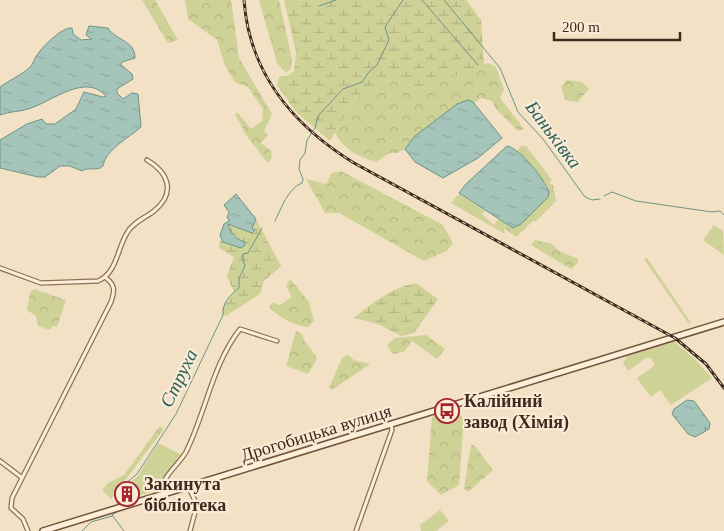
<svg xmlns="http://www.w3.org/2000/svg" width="724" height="531" viewBox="0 0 724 531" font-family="'Times New Roman',serif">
  <defs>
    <pattern id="forest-crowns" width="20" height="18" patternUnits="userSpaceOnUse" patternTransform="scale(1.25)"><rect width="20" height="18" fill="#cfd297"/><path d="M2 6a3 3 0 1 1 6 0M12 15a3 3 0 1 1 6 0" fill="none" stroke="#b3b482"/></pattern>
    <pattern id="wetland-marsh" width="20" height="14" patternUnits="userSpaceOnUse" patternTransform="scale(1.25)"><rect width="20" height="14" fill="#cfd297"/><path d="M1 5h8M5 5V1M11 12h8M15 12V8" fill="none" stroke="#b3b482"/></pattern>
    <pattern id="water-ripples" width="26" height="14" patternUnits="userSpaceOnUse" patternTransform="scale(1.25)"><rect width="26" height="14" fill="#a6c5ba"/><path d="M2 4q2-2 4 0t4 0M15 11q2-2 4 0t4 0" fill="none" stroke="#90a99f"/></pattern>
  </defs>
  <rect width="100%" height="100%" fill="#f2e1c4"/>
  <path fill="#cfd297" d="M521 146H526L552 180 547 185 517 151Z
    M459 194 485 211 482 214 494 225 498 219 506 224 504 228 505 234 451 203Z
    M714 225 723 231 724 255 703 240Z
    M647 258 691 323H688L644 259Z
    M673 341 695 359 712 378 671 405 660 390 651 397 637 378 655 365 651 358H646L628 371 623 363 627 356Z
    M158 443 182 455 161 481 159 490 137 496 129 483 138 476Z
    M440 510 449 521 436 531H421L420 525Z"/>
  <path fill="url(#forest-crowns)" d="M142 0H155L178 40 168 43Z
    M185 0H231L239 58 272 114 264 131 268 135 261 143 271 151 272 158 268 163 246 135 235 114 238 113 251 129 262 121 263 109 248 87 235 82 225 66 217 40 188 19Z
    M259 0H279L292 59 291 68 286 73 277 63Z
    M488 63 496 67 504 89 500 98 524 129 518 131 496 109 492 101 481 98 474 103 460 102 415 136 405 149 397 153H390L376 162C359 157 343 149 335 133L357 96 396 78 419 89Z
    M567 80 582 82 589 89 578 102 565 100 561 87Z
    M341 171 443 225 453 243 447 251 424 261 339 213H325L306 179 326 184 332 173Z
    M549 183 553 185 556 201 536 221H533L516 237 504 228 506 224 513 228 549 192 547 185Z
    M535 240 552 244 559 251 578 259V263L571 269 531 245Z
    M290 279 309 302 314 321 308 327C294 326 279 317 269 307L272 302 280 305 292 297 286 286Z
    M34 289 66 300 57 327 53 326 50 330 38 326 36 316 27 310 30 292Z
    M296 331 302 334C304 345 314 349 317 359L308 374 286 366Z
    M426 335 445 349 437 359 412 341 405 351 396 354 391 352 387 345 395 338Z
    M348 355 354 360 370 364 332 390 329 388 342 358Z
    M455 410 464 419 459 485 441 495 427 481 432 417Z
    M159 427H162L163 430 111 499 102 490 108 483 124 475Z
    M471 445H474L493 470 468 492 464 488Z"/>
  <path fill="url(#wetland-marsh)" d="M284 0H466L481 20 484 65 419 89 396 78 357 96 330 141 297 113 277 85 279 77 288 76 294 71 296 52Z
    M256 219 281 266 264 281 260 294 226 316 223 315 222 308 234 292 227 276 234 257 219 248 220 240 234 245 239 240 229 229 228 224 252 232Z
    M416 283 438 299 414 333 401 336 378 324 354 318C373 302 391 288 416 283Z"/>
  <path fill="url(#water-ripples)" stroke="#6c9487" d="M89 26 108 28C116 41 135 40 135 58L122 62 121 65 132 74 133 79 117 89V93L123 99 132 93 138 94 141 127C129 138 106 149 103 166 97 172 89 166 82 171L70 166H60L45 177H38L0 168V140L27 124 42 119 46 124H55L76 109 84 92 103 97 106 96C86 73 54 100 31 108 21 112 10 111 0 115V87C8 81 23 74 29 68 33 65 34 59 37 55 43 46 62 27 72 28L73 34 81 40 92 39 86 35Z
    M468 100 473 102 502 138 478 158 443 178 415 162 405 149 415 136 457 104Z
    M507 146C520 148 545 180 549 192L548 197 521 224 513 228 459 193 466 184Z
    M236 194 256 219 252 228 255 230 252 233 228 224C230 233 237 240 245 242V245L241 248 223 242 220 235 224 224 230 220 227 218 229 212 224 205Z
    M687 400 694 401 710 423 709 429 707 430 705 427 706 431 695 437 688 434 672 414 674 409Z"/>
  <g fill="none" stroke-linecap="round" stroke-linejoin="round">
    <path stroke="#6c9487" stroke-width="1" d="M422 0 478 65
      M444 0 500 68 518 112 543 139 585 197 592 200 600 199
      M319 6 336 0
      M604 196 612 192 636 201 712 212 720 211 724 215
      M275 221C281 209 288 188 302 183L303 179 299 169 300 160 305 153 307 140 315 128 318 116 343 89 362 82 369 72 377 65 389 40 385 27 403 0
      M118 506 116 498 120 488 137 474 176 414 223 315C222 303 230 295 239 288V278L245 266 242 257 243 254 248 253 262 228
      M120 510 112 515 124 531
      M82 531 91 522 112 516"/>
    <defs>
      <path id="street" d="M0 268 41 283 98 281C117 273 117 249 127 233 132 223 145 218 154 211 176 193 169 173 147 160
        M0 461 21 477
        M188 486 197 505 190 531
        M163 493C159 478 179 465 186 452 206 412 212 365 240 329L277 341
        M28 531 23 519 11 508 12 498 111 302C115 290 115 285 106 278
        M356 531 392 430 391 424"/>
      <path id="secondary" d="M43 531 724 322"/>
    </defs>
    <use href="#street" stroke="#8f7158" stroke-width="5.5"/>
    <use href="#secondary" stroke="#71523c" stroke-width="8"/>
    <use href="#street" stroke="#fceed9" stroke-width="3"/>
    <use href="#secondary" stroke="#fceed9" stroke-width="5"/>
    <defs>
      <path id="rail" d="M244 0C249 73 294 126 354 163L675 338 706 364 724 388"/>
    </defs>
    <use href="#rail" stroke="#3e2b1e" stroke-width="3"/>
    <use href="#rail" stroke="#f9ebd5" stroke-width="1" stroke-dasharray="4" stroke-linecap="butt"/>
  </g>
  <defs>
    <symbol id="bus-ring" viewBox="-11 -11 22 22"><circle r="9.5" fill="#f9ebd5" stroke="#a3232e" stroke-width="1.5"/><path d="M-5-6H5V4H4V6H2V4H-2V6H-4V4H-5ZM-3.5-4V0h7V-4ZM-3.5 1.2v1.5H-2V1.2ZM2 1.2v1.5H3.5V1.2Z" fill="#a3232e"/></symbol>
    <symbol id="building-ring" viewBox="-11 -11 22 22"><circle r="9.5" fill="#f9ebd5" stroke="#a3232e" stroke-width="1.5"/><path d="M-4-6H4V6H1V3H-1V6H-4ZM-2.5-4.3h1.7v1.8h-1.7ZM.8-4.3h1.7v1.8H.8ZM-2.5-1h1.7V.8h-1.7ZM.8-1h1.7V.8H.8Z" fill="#a3232e"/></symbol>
  </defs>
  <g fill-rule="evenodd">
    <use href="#bus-ring" x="433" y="397" width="28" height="28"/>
    <use href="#building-ring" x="113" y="480" width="28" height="28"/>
  </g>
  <g text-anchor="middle" stroke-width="4.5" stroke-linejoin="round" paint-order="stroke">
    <g font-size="18" font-weight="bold" fill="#3e2b1e" stroke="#f9ebd5" text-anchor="start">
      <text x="464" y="407">Калійний<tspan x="464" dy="21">завод (Хімія)</tspan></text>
      <text x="144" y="490">Закинута<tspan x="144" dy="21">бібліотека</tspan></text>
    </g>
    <g font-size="18" fill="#3e2b1e" stroke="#f9ebd5">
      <text transform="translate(316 433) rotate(-17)" y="6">Дрогобицька вулиця</text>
    </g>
    <g font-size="19" font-style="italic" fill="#2c5f57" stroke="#f9ebd5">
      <text transform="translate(554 134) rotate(53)" y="7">Баньківка</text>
      <text transform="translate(178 378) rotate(-64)" y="7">Струха</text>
    </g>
  </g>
  <path d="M554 32v8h126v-8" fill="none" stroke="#3e2b1e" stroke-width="2.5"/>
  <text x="562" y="32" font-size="15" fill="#3e2b1e" stroke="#f9ebd5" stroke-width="4" paint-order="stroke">200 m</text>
</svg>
